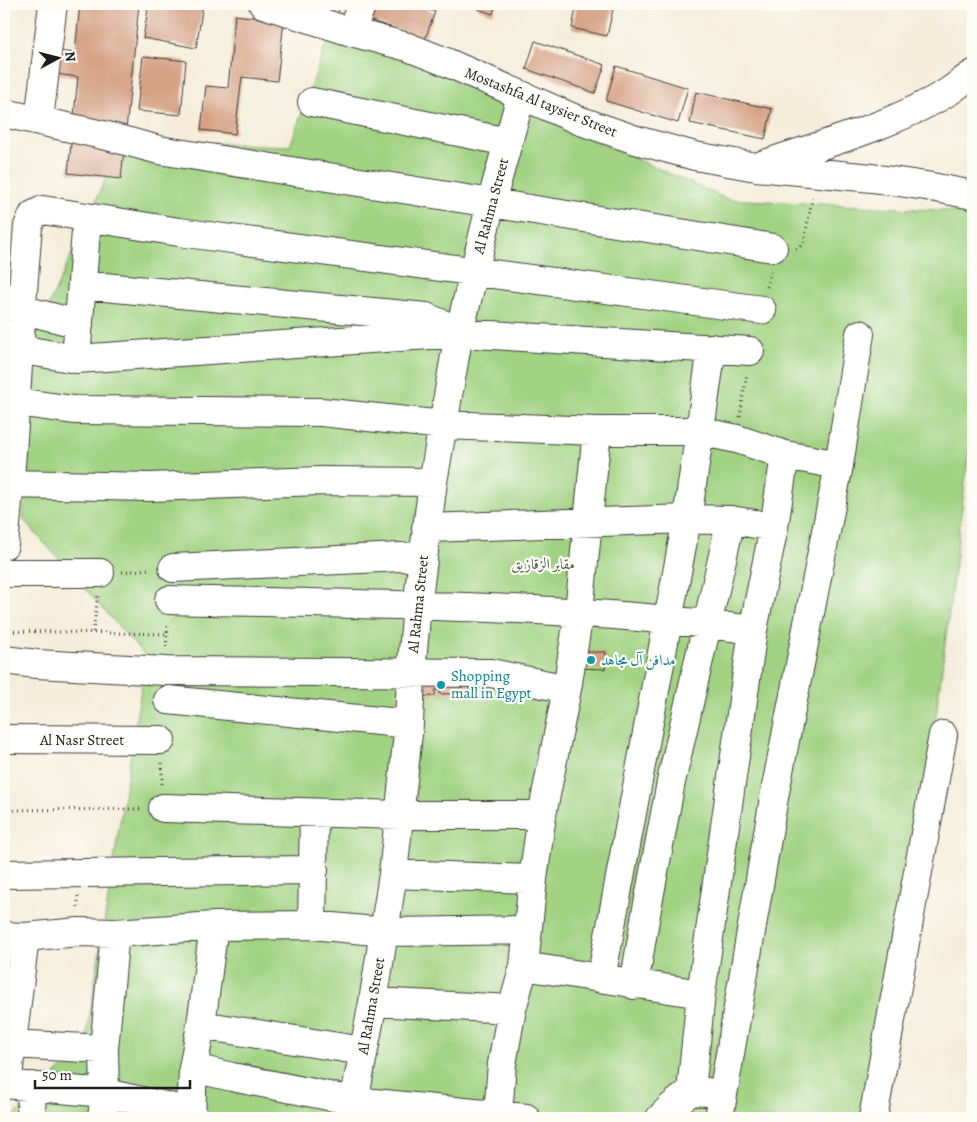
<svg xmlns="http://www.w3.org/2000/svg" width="977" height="1122" viewBox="0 0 977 1122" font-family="Alegreya,Amiri,serif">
  <rect width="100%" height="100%" fill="#fdfcf7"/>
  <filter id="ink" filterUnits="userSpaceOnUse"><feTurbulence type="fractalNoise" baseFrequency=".02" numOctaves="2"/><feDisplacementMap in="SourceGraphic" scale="10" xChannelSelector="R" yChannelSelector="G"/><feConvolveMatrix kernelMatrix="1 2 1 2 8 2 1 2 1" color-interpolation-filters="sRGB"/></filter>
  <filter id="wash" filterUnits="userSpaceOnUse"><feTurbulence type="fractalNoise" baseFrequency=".0096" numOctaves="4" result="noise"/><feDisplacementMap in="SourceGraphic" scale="20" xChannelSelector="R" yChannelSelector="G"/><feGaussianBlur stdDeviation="1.12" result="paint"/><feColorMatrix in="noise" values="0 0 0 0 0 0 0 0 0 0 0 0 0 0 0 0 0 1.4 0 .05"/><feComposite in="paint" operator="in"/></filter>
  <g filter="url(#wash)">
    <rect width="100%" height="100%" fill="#f5edda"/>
    <path fill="#a1d383" stroke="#5e7850" d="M333 25 727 199 973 212V419L886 1118H12L85 1045 146 657 23 519 35 336 123 140 290 146Z"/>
    <g id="blocks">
      <path fill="#d5a184" d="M80 4H139L121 179 68 173 78 77 56 74 58 51 75 53Z
        M149 4H203L196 48 143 38Z
        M307 4H341L337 16Z
        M368 4H412L435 12 425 39 363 18Z
        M480 4H496L493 14 478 9Z
        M577 4H591L613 9 607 36 572 28Z
        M235 15 284 21 277 81 242 77 235 134 201 130 206 86 228 88Z
        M535 41 605 65 595 93 526 69Z
        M143 56 186 61 181 115 137 111Z
        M616 66 688 88 678 123 606 101Z
        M696 92 772 109 765 139 690 123Z
        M586 644 588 652H606L605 669 576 668Z
        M468 675 469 693 440 694V690H435V696L414 697 413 677Z"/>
    </g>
  </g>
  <g filter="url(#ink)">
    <use href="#blocks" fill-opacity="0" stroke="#3d3b38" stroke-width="1"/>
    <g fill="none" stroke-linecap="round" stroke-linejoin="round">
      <defs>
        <path id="minor" d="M263 4 351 32 408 47 446 62 578 120 636 140 695 156 756 167 872 178 926 186 973 195
          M351 32 362 4
          M312 102 508 142
          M4 113 107 136 159 150 773 248
          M39 120 53 4
          M762 165C823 144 892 126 948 92 957 86 965 79 973 74
          M83 285 426 317 445 325 450 331
          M4 305 79 324
          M19 349 76 359 459 333 750 351
          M76 359 87 218
          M4 398 16 402 74 410 321 412 444 425 597 431H699L737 439 785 455 839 465
          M4 483 10 484 149 487 321 481 433 482
          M426 528 687 519 731 520 774 527
          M4 545C15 439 19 332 28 226L33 215 43 210 179 232 762 310
          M173 568 422 556
          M4 573H100
          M169 600C364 605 560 603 753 630
          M4 660 37 664 165 671 491 673 567 689
          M168 700 409 724
          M4 739 161 740
          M163 808 400 815H542
          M4 874 314 870
          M393 874 533 879
          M312 925 314 813
          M4 936 25 937 79 932 115 933 214 926 312 925 385 932 527 930
          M524 966 701 994
          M601 979 687 519 712 348
          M634 985 646 914 671 782 731 520
          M373 1002 512 1009
          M201 1025 363 1051
          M11 1044 104 1049
          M193 1068 232 1077 354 1101 526 1118
          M4 1084 105 1093 192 1112
          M7 1084 25 937
          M691 1091 701 994 753 630 774 527 785 455
          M498 1114 502 1064 512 1009 524 966 533 879 542 815 567 689 579 612 597 431
          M31 1118 32 1086
          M102 1118 105 1093 104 1049 115 933
          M191 1118 193 1068 201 1025 214 926
          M351 1118 373 1002 393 874 409 724 411 673 417 606 433 482 459 333 491 203 521 96
          M660 1118 671 1107 691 1091 708 1092
          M719 1118 775 792 839 465 860 334
          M873 1118 943 735"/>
      </defs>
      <use href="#minor" stroke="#3d3b38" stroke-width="30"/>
      <path stroke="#3d3b38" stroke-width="3" stroke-dasharray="1 4" stroke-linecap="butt" d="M796 249 799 248 804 241 813 195
        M767 287 770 271
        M740 417 747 373
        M122 572 150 569
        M4 631 167 634
        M93 632 98 595
        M166 647 168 623
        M162 763V786
        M4 810 141 809
        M78 896V909"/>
      <use href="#minor" stroke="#fff" stroke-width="28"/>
    </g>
  </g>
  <g fill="#0f9aa8" stroke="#fdfcf7" stroke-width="2">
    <circle cx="591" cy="660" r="5"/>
    <circle cx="441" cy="685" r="5"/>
  </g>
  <g text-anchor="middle" stroke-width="4.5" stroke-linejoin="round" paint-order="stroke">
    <g font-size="15" fill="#1c1c1c" stroke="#fdfcf7">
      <text transform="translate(541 102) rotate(22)" y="5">Mostashfa Al taysier Street</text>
      <text transform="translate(491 206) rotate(-75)" y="5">Al Rahma Street</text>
      <text transform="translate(418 604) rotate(-84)" y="5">Al Rahma Street</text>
      <text x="82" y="745">Al Nasr Street</text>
      <text transform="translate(371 1006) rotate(-80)" y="5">Al Rahma Street</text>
    </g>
    <g font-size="15" fill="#4b5c40" stroke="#fdfcf7">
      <text x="543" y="569">مقابر الزقازيق</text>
    </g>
    <g font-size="15" fill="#0d838f" stroke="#fdfcf7" text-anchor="start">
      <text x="601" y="665">مدافن آل مجاهد</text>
      <text x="451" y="681">Shopping<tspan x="451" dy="17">mall in Egypt</tspan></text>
    </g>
  </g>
  <rect width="977" height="1122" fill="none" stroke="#fdfcf7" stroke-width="20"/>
  <g transform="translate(58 58) rotate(83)" stroke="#fdfcf7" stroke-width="4" paint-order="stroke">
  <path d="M0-4L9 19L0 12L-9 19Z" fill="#1c1c1c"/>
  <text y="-8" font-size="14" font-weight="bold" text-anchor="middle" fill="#1c1c1c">N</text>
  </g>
  <path d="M35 1080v8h155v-8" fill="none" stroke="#1c1c1c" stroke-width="2.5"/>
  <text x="42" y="1080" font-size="15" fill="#1c1c1c" stroke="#fdfcf7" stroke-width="4" paint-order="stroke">50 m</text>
</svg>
